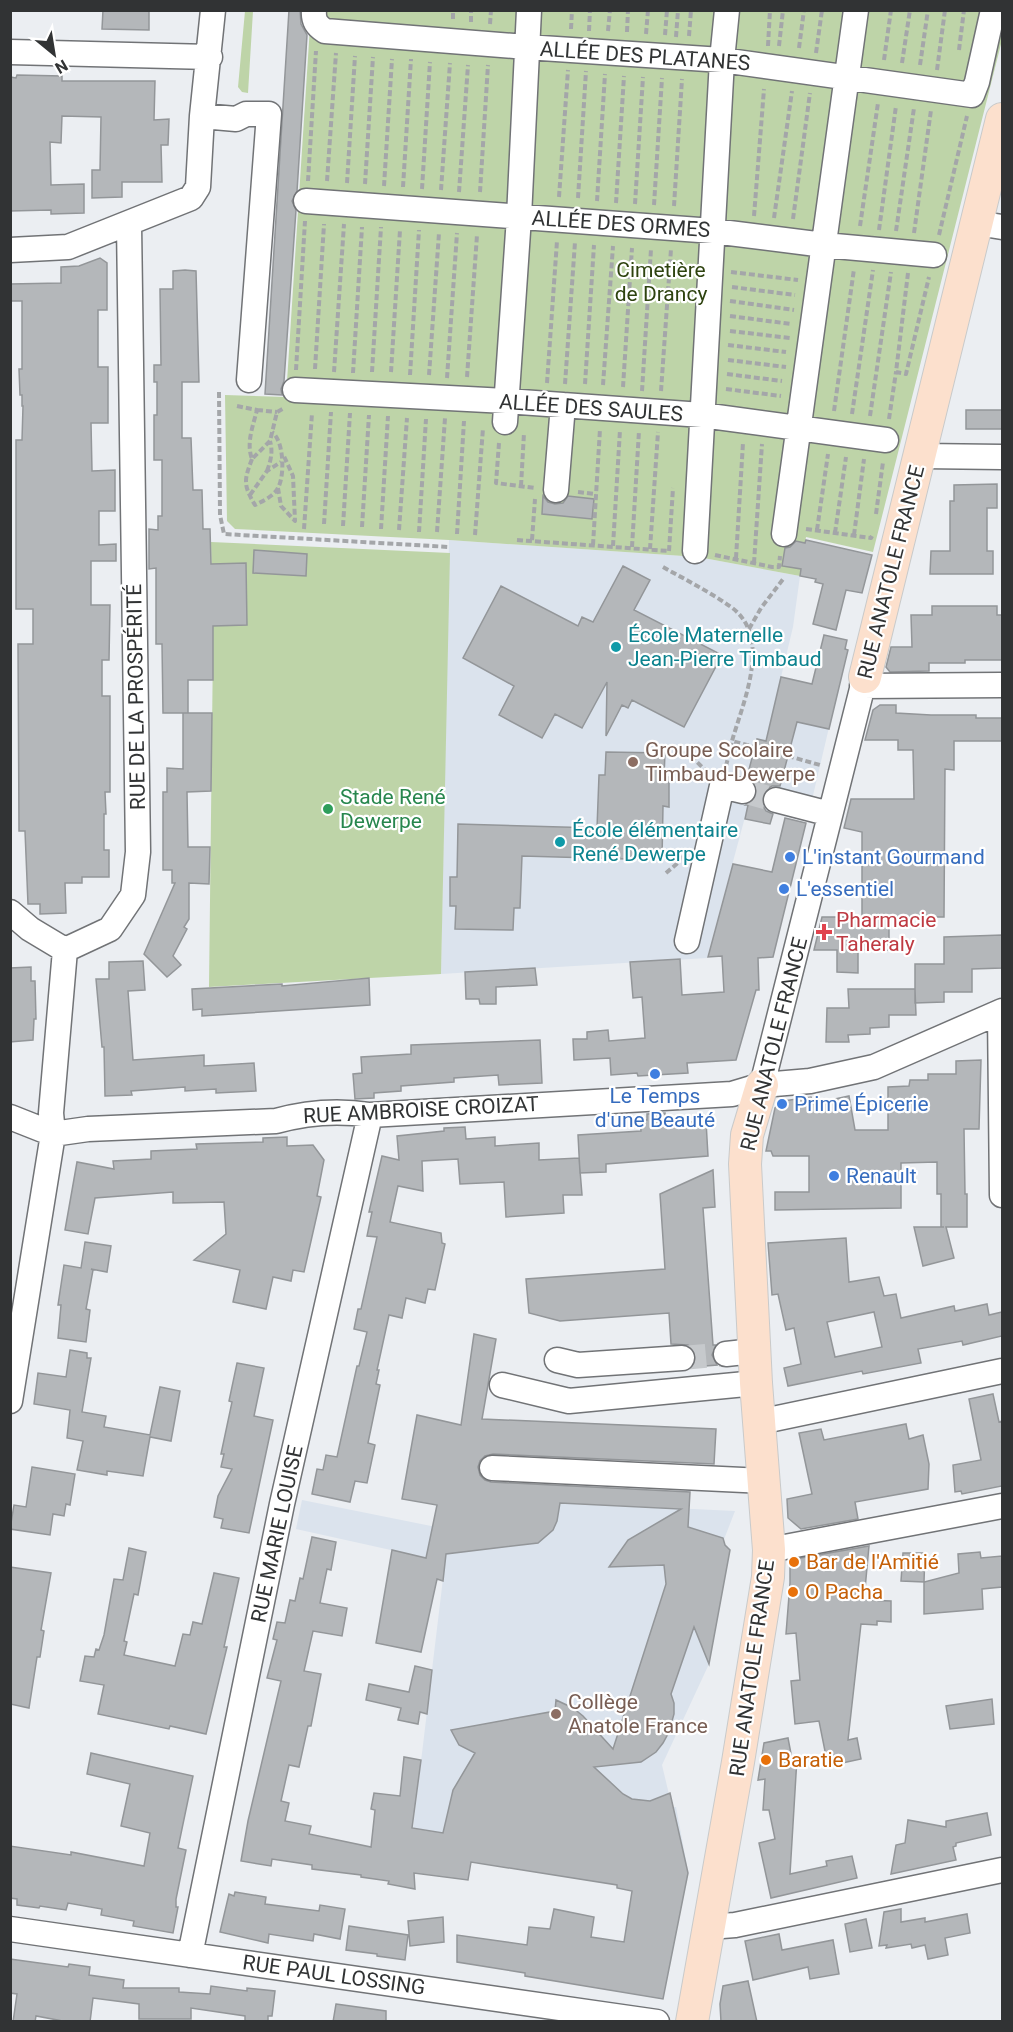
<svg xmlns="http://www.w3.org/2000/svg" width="1013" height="2032" viewBox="0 0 1013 2032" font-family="Roboto,sans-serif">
  <rect width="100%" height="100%" fill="#ebeef2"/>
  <path fill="#dbe3ed" d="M449 540 698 557 800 576 793 627 781 677 831 719 807 821 748 806 707 958 441 974Z
    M463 1498 735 1511 723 1542 730 1550 709 1664 662 1765 672 1807H676L688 1871 413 1828 445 1562 296 1529 302 1500 451 1530Z"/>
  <path fill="#bed4a8" d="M245 11H253L248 93 242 92 238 87Z
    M311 11H1002V40L873 552 806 537 800 576 698 557 449 540 235 529 227 521 225 395 286 397Z
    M211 542 450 553 441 974 209 987 213 645Z"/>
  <path fill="#b4b7ba" stroke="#939699" stroke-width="1.5" fill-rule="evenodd" d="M103 10H149V30L102 29Z
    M289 10H300L301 24 307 35 297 191 292 201 296 210 284 381 281 389 282 395 265 394Z
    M17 75 62 76V81H155L154 120 169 119 168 145H161L162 182H122V197L92 198V170H100L101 117 62 116 61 143 50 142 51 185 84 184V213L51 214V210L10 211V77L16 78Z
    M100 258 107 263V310H98V367H108V423H91L92 471 115 470V511H99V545L116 544V561H91V605H110L109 660H102V696H110V792H105L106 814H104V850H109V877H82V883H65L66 913 40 914V904H28L25 831H19L18 644H33V609H16V440H22L23 406H22V395H20L19 369H22V301H10V284L61 283V267L79 266Z
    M185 270 196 271 199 382H182V438H191L193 490H202L203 529H210L211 564 246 563 247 625 213 626V680H188V713H163L162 644H156V568L149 569V529L158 530V516H162V460H154V415H157V382H154V365H161L160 289H173V271Z
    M966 410H1002V429H966Z
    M997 484V508H987V551H993V574H930L931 551H950V501H954V485Z
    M543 496 548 502 555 504 563 503 568 496 594 499 592 519 542 514Z
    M806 540 872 555 862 593 846 590 836 630 813 624 823 584 815 582 816 579 800 576 801 569 782 566 785 548 790 547 796 541 805 543Z
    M254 550 307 554 306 576 253 573Z
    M623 566 650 580 634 610 722 655 684 727 632 700 628 708 622 705 606 736 607 682 582 728 555 714 542 738 499 715 514 686 463 658 501 586 578 626 582 617 593 622Z
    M932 606H997V615H1002V660H965V663H929V671L890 672 886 667 891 647H912L911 615H932Z
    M824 635 847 640 845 649 848 650 829 729 797 722 780 786H772L766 790 762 796V804L766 811 773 814 770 824 745 819 748 805H746L753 801 757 794 756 786 753 781 747 777 757 739 766 741 781 677 812 684Z
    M880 705H896V713L931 715H976V718H1002V741H954V770L945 769 944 917H889V950H858V973L837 972V950H814L822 917H862V832L844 828 851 799H914L913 750H898V740H865L873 710Z
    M183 713H212L211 791 187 792 188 847H210L209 884 189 883V919L184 927 187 929 173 956 181 965 167 977 144 954 175 883H172V870H163V792H167V768L183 769Z
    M606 752 665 753 664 777H669V807L663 806 662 860 522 856 520 908H514L513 930 455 929 456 906H450V877H457L458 824 597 828 599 775H605Z
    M785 818 806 823 773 957 758 958 759 990H756L736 1060 687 1063 688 1073 638 1076 637 1073 611 1075 610 1058 574 1060 573 1039H587V1032L608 1030 609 1041 645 1038 642 997 633 998 630 962 680 959 682 995 724 992 722 956 708 957 733 864 772 872Z
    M1002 935V968L972 969V992H944V1002L915 1003V964H944V937Z
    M143 961 145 990 128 991 133 1060 204 1055V1066L254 1063 256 1091 216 1093V1089L185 1091V1087L131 1091 132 1095 105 1096 104 1047H102L96 979H109V962Z
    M31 967V981H35L36 1019H34L33 1040 10 1042V968Z
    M535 968 537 985 496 987V1004H480L479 999H466L465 972Z
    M369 978 370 1005 202 1016V1009L193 1010 192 989 282 984V986Z
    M848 989H915L916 1015H889V1027L870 1028V1034L848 1035 849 1042H826L827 1008H849Z
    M540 1040 542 1083 499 1085 498 1075 454 1078V1082L401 1086V1091L374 1093V1098L355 1099 353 1074 362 1073 361 1057 411 1054V1045Z
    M981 1060 979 1129H964L965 1194H967V1227H946L954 1258 923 1266 914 1227H944H941V1194H937V1162L901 1163V1208L775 1210V1192H809V1156H773L771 1151H766L775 1108 783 1101 811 1097 812 1104 849 1096 855 1130H888V1087L909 1086 910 1080H928V1074H956V1061Z
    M665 1113V1123L706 1121 708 1156 606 1164V1172L580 1173 578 1135 641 1131 640 1120H647V1114Z
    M465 1127 466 1139 495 1137V1146L539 1143V1160L579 1158 582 1195H563L564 1213 506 1217 504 1182 460 1184 458 1159 422 1161 423 1191 398 1186 390 1222 441 1233 442 1243 445 1244 435 1290 428 1289 425 1303 406 1298 402 1318 389 1315 377 1370H379L376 1384 380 1385 368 1443 375 1445 367 1483 355 1481 350 1502 312 1494 317 1469 323 1470 326 1455 337 1457 357 1366H359L367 1332 354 1329 358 1309H361L377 1237 367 1236 372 1212H369L382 1156 399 1160 397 1136 444 1131V1128Z
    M287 1137V1146L313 1145 324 1160 317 1196 321 1197 304 1272 293 1270 291 1281 273 1277 266 1309 233 1302 240 1270 194 1260 226 1234 224 1202 173 1203V1192L95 1198 88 1234 65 1230 77 1162 114 1169 113 1161 151 1159V1151L197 1149 196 1144 263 1142V1138Z
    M713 1170 715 1207 703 1208 713 1345H716L712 1355 717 1365 693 1367 696 1358 693 1350 688 1345 671 1344 669 1313 560 1321 529 1313 526 1279 665 1269 660 1194Z
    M846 1238 849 1282 879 1277 884 1296 896 1294 901 1318 954 1306 955 1311 987 1304 989 1315 1002 1312V1336L963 1345 962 1341 918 1349 921 1363 863 1374 862 1371 788 1386 784 1368 801 1364 794 1328 786 1330 778 1294 772 1295 768 1243ZM874 1312 882 1347 835 1357 827 1322Z
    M85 1242 111 1246 107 1272 91 1269 93 1270 86 1309 90 1310 86 1342 58 1338 61 1305H58L64 1265 81 1268Z
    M474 1334 496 1339 482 1419 716 1429 714 1464 493 1454 485 1456 480 1461 478 1467 480 1475 485 1480 491 1482 690 1492 688 1527 723 1538 725 1545 730 1550 709 1664 694 1627 671 1694 674 1703V1714L669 1732 663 1743 656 1752 641 1762 594 1767 623 1794 632 1799 650 1801 670 1793 688 1873 663 1999 525 1976V1973L457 1962V1935L527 1945 529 1927 550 1929 554 1909 594 1917 591 1937 624 1942 632 1891 617 1888V1885L471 1862 468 1880 414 1873 415 1889 388 1884 389 1881 361 1877V1875L312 1869V1865L272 1859 271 1866 241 1861 248 1821 281 1681 267 1678 277 1640 273 1639 277 1622 285 1623 290 1600 295 1601 300 1578 303 1579 312 1537 336 1542 331 1570 327 1569 320 1603 347 1608 342 1636 313 1631 304 1671 321 1674 311 1726H308L299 1767 289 1765 281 1801 289 1803 285 1821 311 1826 309 1834 371 1847 375 1810 371 1809 374 1793 400 1796 404 1757 421 1760 412 1828 443 1833 453 1790 475 1753 459 1745 451 1730 555 1711 556 1700 573 1708 583 1716 613 1749 666 1584 664 1565 609 1567 628 1540 681 1509 560 1503 557 1521 553 1530 538 1543 446 1554 443 1581 437 1579 421 1652 376 1643 392 1550 426 1558 437 1505 402 1499 417 1415 461 1425Z
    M70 1350 87 1353V1358H91L82 1412 106 1416 104 1427 150 1435 160 1387 180 1391 171 1441 150 1437 143 1476 107 1471V1475L77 1470 83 1441 67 1438 70 1410 34 1404 38 1373 66 1377Z
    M237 1363 264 1368 254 1416 273 1420 249 1533 221 1528 223 1519 214 1517 218 1496 232 1469 221 1467 224 1454H221L232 1402 229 1401Z
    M993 1394 999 1422 1002 1421V1486L962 1494 961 1491 955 1492 953 1465 981 1460 969 1399Z
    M906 1424 909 1439 923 1435 929 1464 928 1489 855 1502 858 1519 801 1529 788 1518 787 1499 812 1494 799 1433 821 1429 824 1440Z
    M32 1467 75 1474 70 1505 66 1504 64 1516 53 1514 50 1535 10 1529 14 1505 26 1507Z
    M869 1546 864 1600 891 1601V1622L877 1621V1625L861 1624 848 1740 857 1738 861 1759 828 1766 819 1721 795 1724 791 1681 800 1680 796 1633 786 1634 790 1583V1566L795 1559Z
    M129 1548 146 1552 138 1595 134 1594 124 1641 127 1642 124 1655 175 1666 183 1634 190 1635 193 1622 202 1624 214 1573 239 1578 224 1647H227L206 1734 170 1726 169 1729 98 1714 104 1685 80 1681 85 1656 94 1657 96 1649 99 1650 104 1635 114 1579 123 1580Z
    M980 1552 981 1558 1002 1556V1587L982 1589 983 1609 924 1614V1582L959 1573 958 1554Z
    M903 1553H925L924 1582 901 1581Z
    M10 1567 51 1573 41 1630 44 1631 40 1657H37L29 1708 10 1704Z
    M415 1666 432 1670 427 1714 420 1712 418 1724 398 1720 401 1708 366 1700 369 1684 409 1692Z
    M992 1699 994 1724 950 1729 946 1706Z
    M788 1738 792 1759 797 1758 790 1874 827 1866 826 1861 852 1856 857 1878 771 1898 759 1843 775 1839 769 1810H763L765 1779 758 1780 764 1743Z
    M91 1753 193 1776 178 1848 186 1850 176 1899V1907H178L173 1933 133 1926 134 1921 101 1915 102 1909 68 1903 66 1910 40 1906 39 1908 17 1905V1899L10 1898V1846L71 1855V1852L144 1866 150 1833 121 1826 130 1784 87 1774Z
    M987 1813 991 1835 956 1843V1846L953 1847 956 1860 891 1874 896 1845 905 1843 908 1820 946 1827V1821Z
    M235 1892 266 1897 265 1904 319 1911 320 1905 345 1909 340 1939 314 1934 313 1941 269 1934 268 1943 220 1932 229 1894 234 1896Z
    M901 1909V1922L925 1918V1922L967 1914 970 1933 945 1938 948 1955 928 1959 925 1945 912 1948 911 1944 886 1948 887 1945 879 1946 884 1912Z
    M443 1917 444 1942 410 1946 408 1921Z
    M866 1919 872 1948 850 1952 845 1924Z
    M349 1926 408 1935 405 1960 377 1956V1954L346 1950Z
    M779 1934 782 1950 833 1940 839 1974 810 1979 808 1967 753 1980 745 1941Z
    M10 1959 68 1967 69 1964 90 1967 89 1975 124 1980 123 1988H179V1992L210 1994 211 1986 247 1991V1988L275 1991 272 2016H268V2022H245V2016L191 2008V2019H139V2004L93 1998 90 2022H68L36 2016 35 2022H13L17 1994 10 1993Z
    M748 1981 757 2022H721L720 2004 723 1986Z
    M336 2004 386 2011V2022H333Z"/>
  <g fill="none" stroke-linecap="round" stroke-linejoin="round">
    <path stroke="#c6c9cc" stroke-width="24" stroke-dasharray="24 12" stroke-linecap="butt" d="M743 791 776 800
      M682 1358 726 1354"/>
    <defs>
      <path id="minor" d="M314 10C313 21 317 26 325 31L526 47 722 60 972 95 977 82 993 10
        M10 52 210 57
        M202 116 236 119 246 114H269L249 380
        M306 201 713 231 824 245 934 255
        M977 223 1002 227
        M10 250 68 247 191 198 198 187 202 116 213 10
        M295 390 506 401 702 415 886 440
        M505 422 519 217 529 10
        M920 454 922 456 1002 457
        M556 490 563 405
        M784 534 856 10
        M695 551 722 60 727 10
        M862 686 1002 685
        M776 800 830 814
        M10 912 30 929 65 950
        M687 941 722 786 743 791
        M65 950 110 929 133 895 138 852 129 224
        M1000 1012 1002 1195
        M762 1085 865 677
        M10 1117 53 1134 88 1129 276 1121C308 1112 338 1110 370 1115L732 1094 762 1085 810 1081 874 1067 1002 1011
        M726 1354 754 1351
        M557 1360 578 1365 682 1358
        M502 1385 569 1401 756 1383
        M10 1401 53 1134 51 1113 65 950
        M759 1422 1002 1371
        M492 1468 765 1481
        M769 1550 1002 1506
        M709 1927 735 1925 1002 1870
        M10 1929 657 2022
        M190 1955 282 1504 370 1115"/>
      <path id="major" d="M865 677 1002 119
        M692 2022 738 1762 768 1577 769 1550 756 1383 745 1164 747 1135 762 1085"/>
    </defs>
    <use href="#minor" stroke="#717376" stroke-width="27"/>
    <use href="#major" stroke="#c9caca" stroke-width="34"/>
    <path stroke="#a4a6a9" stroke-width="4" stroke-dasharray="6 3" stroke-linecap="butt" d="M453 19V10
      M471 22V10
      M490 24 491 10
      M571 29 572 10
      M589 31 590 10
      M608 31 610 10
      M627 32 628 10
      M646 34 648 10
      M665 35 667 10
      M689 36 691 10
      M676 37 678 10
      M768 46 770 10
      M779 46 783 10
      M799 48 804 10
      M959 50 964 10
      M816 53 822 10
      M884 60 891 10
      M902 63 910 10
      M920 65 928 10
      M937 70 945 10
      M308 181 316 51
      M327 181 336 53
      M347 183 355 56
      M365 184 373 57
      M384 186 392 59
      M403 187 411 59
      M422 189 430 62
      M441 190 450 63
      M459 192 468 65
      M480 192 488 65
      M559 197 568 70
      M578 198 586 71
      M597 201 605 74
      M616 203 624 76
      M635 204 643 77
      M654 205 662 78
      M674 206 682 79
      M754 216 764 89
      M774 218 792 91
      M793 219 810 93
      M860 226 878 103
      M879 230 896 106
      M896 231 914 108
      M914 233 931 110
      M939 235 967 116
      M731 272 798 280
      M908 273 896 372 906 374 929 277
      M732 287 795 295
      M730 301 794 310
      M730 316 791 324
      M730 331 790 338
      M728 345 786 352
      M728 360 786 367
      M315 369 324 224
      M296 370 305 221
      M334 372 344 224
      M372 372 381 227
      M391 372 400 230
      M353 373 362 227
      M727 374 782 381
      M410 375 419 230
      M429 375 439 233
      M467 377 477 235
      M447 378 457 233
      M547 383 557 241
      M565 384 575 242
      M585 384 594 245
      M603 385 613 246
      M623 387 632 248
      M726 389 781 396
      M642 391 651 249
      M661 391 671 249
      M219 392 220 515 224 534 449 547
      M237 406 257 410C253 426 246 443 252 459L270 441 277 412 284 408
      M257 410 277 412
      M834 411 854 269
      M852 414 873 270
      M870 416 891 272
      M889 419 896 372
      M499 443 496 483 535 488
      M252 459C244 480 243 485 255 505 263 501 274 496 278 488 285 475 284 441 272 432
      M267 471C271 460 273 452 270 441
      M521 486 524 433
      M278 488 281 506 295 521 293 476 283 454
      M578 492 596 494
      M250 495 267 471 281 462
      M876 514 883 462
      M324 524 331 412
      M343 526 350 413
      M362 527 369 415
      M304 529 312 413
      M381 529 388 416
      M806 529 871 538 872 536
      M399 530 407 418
      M817 530 828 454
      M419 532 426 419
      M437 532 445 418
      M835 533 846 457
      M457 534 464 421
      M475 535 483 428
      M854 535 864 459
      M517 540 669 551
      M532 540 535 499
      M593 545 600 429
      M613 546 620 430
      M632 547 639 431
      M650 549 658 432
      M669 551 673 488
      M715 555 772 567H779L780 556
      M736 558 743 443
      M754 563 762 444
      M663 567C686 580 710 592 731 607 773 637 743 702 732 741L755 747
      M749 629 761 608 784 578
      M666 746 691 756 706 771
      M788 756 820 765
      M726 766 732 741
      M666 873 679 862 681 854"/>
    <use href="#minor" stroke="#fff" stroke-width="24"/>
    <use href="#major" stroke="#fce0cd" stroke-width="32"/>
  </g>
  <g fill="#0f9aa8" stroke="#fff" stroke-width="2">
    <circle cx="616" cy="647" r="6"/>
    <circle cx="560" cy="842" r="6"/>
  </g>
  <g fill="#8d6e63" stroke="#fff" stroke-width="2">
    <circle cx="633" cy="762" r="6"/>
    <circle cx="556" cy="1714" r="6"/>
  </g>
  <circle fill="#2e9e5b" stroke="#fff" stroke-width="2" cx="328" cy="809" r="6"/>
  <g fill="#3f7fe0" stroke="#fff" stroke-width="2">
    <circle cx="790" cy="857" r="6"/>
    <circle cx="784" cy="889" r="6"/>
    <circle cx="655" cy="1074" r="6"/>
    <circle cx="782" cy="1104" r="6"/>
    <circle cx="834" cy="1176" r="6"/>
  </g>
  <path fill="#e0444e" stroke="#fff" stroke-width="2" d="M821 923h6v6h6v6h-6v6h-6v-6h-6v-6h6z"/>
  <g fill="#e8710a" stroke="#fff" stroke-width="2">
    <circle cx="794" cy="1562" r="6"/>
    <circle cx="793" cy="1592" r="6"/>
    <circle cx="766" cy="1760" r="6"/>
  </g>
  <g text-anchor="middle" stroke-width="4.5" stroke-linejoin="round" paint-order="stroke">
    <g font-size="21" fill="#313334" stroke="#fff">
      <text transform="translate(645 56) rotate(4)" y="7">ALLÉE DES PLATANES</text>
      <text transform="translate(621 224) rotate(4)" y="7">ALLÉE DES ORMES</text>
      <text transform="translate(591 408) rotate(4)" y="7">ALLÉE DES SAULES</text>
      <text transform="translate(891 572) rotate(-76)" y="7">RUE ANATOLE FRANCE</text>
      <text transform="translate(136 697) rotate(-91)" y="7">RUE DE LA PROSPÉRITÉ</text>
      <text transform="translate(774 1044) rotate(-76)" y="7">RUE ANATOLE FRANCE</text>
      <text transform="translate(421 1110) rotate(-3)" y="7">RUE AMBROISE CROIZAT</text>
      <text transform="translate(277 1534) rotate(-78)" y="7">RUE MARIE LOUISE</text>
      <text transform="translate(752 1668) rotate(-82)" y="7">RUE ANATOLE FRANCE</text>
      <text transform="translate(334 1975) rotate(8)" y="7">RUE PAUL LOSSING</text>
    </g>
    <g font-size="21" fill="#2e430f" stroke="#fff">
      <text x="661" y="277">Cimetière<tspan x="661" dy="24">de Drancy</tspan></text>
    </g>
    <g font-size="21" fill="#0d838f" stroke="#fff" text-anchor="start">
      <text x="628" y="642">École Maternelle<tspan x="628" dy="24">Jean-Pierre Timbaud</tspan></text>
      <text x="572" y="837">École élémentaire<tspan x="572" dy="24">René Dewerpe</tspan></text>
    </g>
    <g font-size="21" fill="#785e54" stroke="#fff" text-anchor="start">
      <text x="645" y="757">Groupe Scolaire<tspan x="645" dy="24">Timbaud-Dewerpe</tspan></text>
      <text x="568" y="1709">Collège<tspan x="568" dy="24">Anatole France</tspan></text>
    </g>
    <g font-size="21" fill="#27864d" stroke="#fff" text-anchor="start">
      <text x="340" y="804">Stade René<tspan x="340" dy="24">Dewerpe</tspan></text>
    </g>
    <g font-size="21" fill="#366cbe" stroke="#fff" text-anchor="start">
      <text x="802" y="864">L'instant Gourmand</text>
      <text x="796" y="896">L'essentiel</text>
      <text x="655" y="1103" text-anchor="middle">Le Temps<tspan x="655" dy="24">d'une Beauté</tspan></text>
      <text x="794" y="1111">Prime Épicerie</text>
      <text x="846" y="1183">Renault</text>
    </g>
    <g font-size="21" fill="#be3a42" stroke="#fff" text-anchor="start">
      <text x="836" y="927">Pharmacie<tspan x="836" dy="24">Taheraly</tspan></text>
    </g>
    <g font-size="21" fill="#c56008" stroke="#fff" text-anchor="start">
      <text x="806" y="1569">Bar de l'Amitié</text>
      <text x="805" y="1599">O Pacha</text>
      <text x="778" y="1767">Baratie</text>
    </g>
  </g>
  <rect width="1013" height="2032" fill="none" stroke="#313334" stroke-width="24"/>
  <g transform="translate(54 54) rotate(150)" stroke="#ffffff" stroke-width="4.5" paint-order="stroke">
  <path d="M0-4.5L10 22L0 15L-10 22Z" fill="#313334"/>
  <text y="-9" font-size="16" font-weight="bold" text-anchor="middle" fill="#313334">N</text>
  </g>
</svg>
